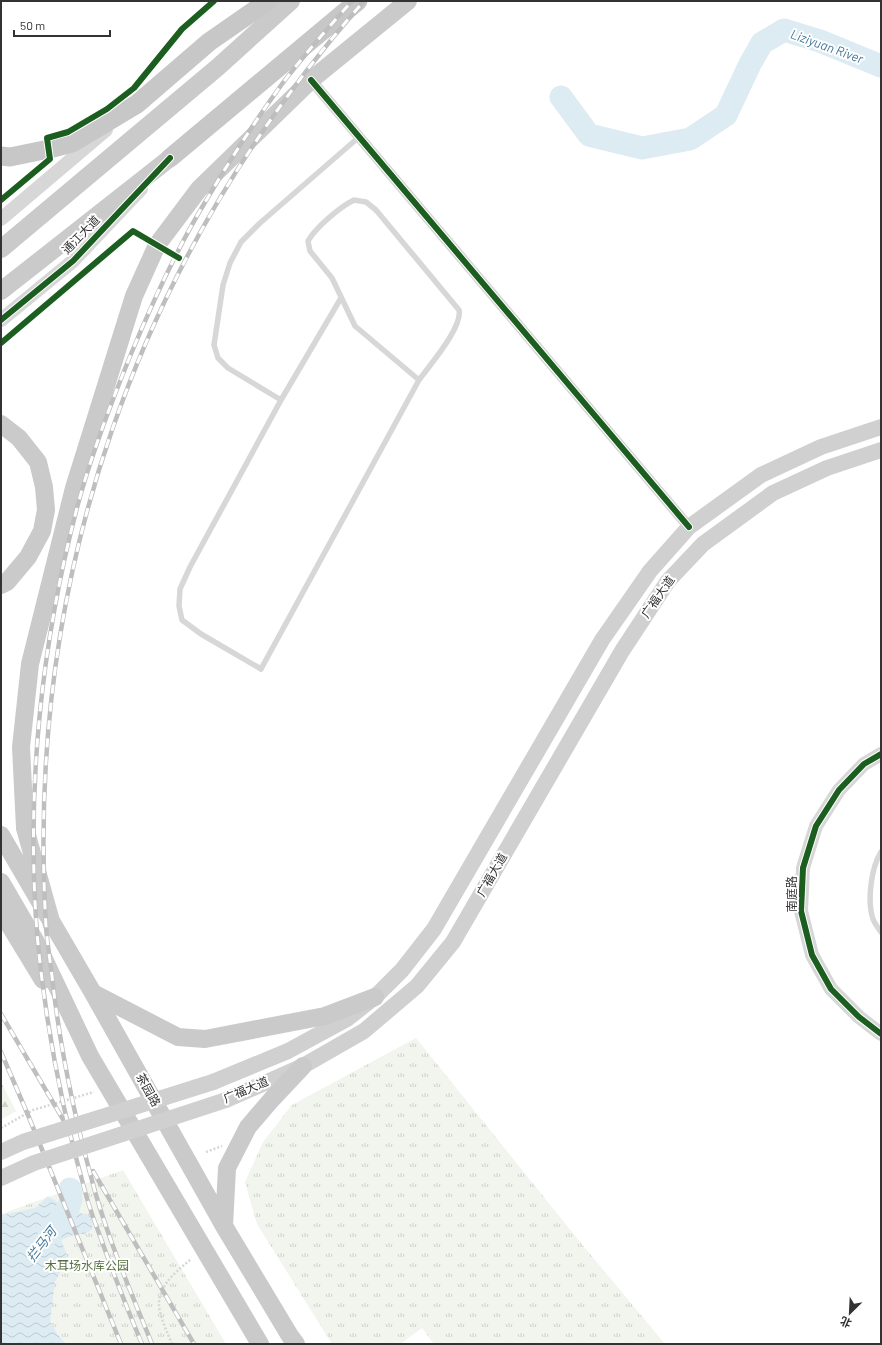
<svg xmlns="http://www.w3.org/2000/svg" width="882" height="1345" viewBox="0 0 882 1345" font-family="Barlow,'Noto Sans SC',sans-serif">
  <defs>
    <pattern id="forest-firs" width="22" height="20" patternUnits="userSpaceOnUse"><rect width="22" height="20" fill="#f1f5ed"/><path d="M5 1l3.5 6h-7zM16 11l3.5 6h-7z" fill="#cfd2cc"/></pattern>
    <pattern id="park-tufts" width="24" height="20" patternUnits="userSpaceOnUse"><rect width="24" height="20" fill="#f1f5ed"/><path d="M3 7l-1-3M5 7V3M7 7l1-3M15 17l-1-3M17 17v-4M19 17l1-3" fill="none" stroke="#cfd2cc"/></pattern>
    <pattern id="water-waves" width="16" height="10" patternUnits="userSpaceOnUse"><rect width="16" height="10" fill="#ddebf3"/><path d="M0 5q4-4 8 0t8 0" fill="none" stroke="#becad1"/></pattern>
  </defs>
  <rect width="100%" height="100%" fill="#fff"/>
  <path fill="url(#forest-firs)" d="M1 1082 16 1111 1 1120Z"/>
  <path fill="url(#park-tufts)" d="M416 1038 580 1242 665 1344H434L422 1328 400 1344H332L257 1224 245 1182 263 1142 292 1105Z
    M123 1170 226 1344H1V1214Z"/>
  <path fill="url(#water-waves)" d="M48 1196 68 1209 93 1217 92 1230 84 1234H76L61 1240 67 1255 66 1262 55 1282 50 1321 58 1335 66 1344H1V1215L35 1208Z"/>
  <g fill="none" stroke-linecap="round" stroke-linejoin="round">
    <path stroke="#ddebf3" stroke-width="23" d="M561 97 589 135 642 148 690 139 726 115 750 64 762 43 784 30 820 41 881 66
      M49 1234 68 1209 71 1199 70 1189"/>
    <path stroke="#d6d6d6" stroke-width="2.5" stroke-dasharray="2 2" stroke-linecap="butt" d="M1 1128 33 1110 94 1092
      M206 1152 222 1146
      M172 1344C168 1334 158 1313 159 1302 161 1283 177 1271 190 1260"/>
    <path stroke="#d7d7d7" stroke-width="5.5" d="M354 200 366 202 376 210 459 310C463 327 429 366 419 380L355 326 332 278 310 251 308 241C316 227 340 207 354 200Z
      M341 298 281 400 190 567 180 589 179 606 182 620 201 634 261 669 419 380
      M281 400 228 368 218 358 214 345 223 285 230 263 241 242 260 223 359 137
      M881 852C871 868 867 901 873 919 875 924 878 928 881 932"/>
    <path stroke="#d7d7d7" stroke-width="11" d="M311 80 689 527"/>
    <path stroke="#d7d7d7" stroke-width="14" d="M1 219 106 130
      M1 320 73 261 141 189
      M881 754 864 764 839 790 816 826 803 868 801 911 812 955 831 989 859 1017 881 1034"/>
    <path stroke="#d0d0d0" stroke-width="16" d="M213 1082 288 1051 347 1019 375 997 402 970 434 929 602 640 650 571 689 527 761 475 821 447 881 427
      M226 1100 303 1066 364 1031 417 986 453 942 622 651 668 581 703 544 773 493 827 468 881 450"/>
    <path stroke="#cacaca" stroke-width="18" d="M1 249 218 67 291 1
      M1 291 170 158
      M1 424 19 438 38 462 44 487 46 510 42 531 28 557 7 582 1 585
      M1 835 93 993 224 1226 290 1336 296 1344
      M1 882 36 942 90 1056 260 1344
      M1 911 43 980
      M52 925 25 828 21 747 30 664 74 488 134 296 157 245 199 189 311 80 408 1
      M93 993 178 1037 205 1039 325 1016 375 997
      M224 1226 227 1168 248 1127 272 1099 303 1066"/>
    <path stroke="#c7c7c7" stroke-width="19" d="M1 156 10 157 49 149 72 143 137 104 209 42 268 1
      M170 158 358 1"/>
    <defs>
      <path id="rail" d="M1 1014 64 1121
        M1 1052 28 1115 121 1344
        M93 1171 194 1344
        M142 1344C127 1308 113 1273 100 1236 95 1223 90 1209 86 1195 62 1110 45 1022 37 933 26 790 41 643 78 504 92 453 111 403 131 354 153 301 177 248 207 199 230 160 255 121 282 84 304 55 328 28 352 1
        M152 1344C132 1295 111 1246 96 1195 76 1124 60 1050 52 976 50 959 47 943 46 926 25 581 136 260 364 1"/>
    </defs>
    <use href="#rail" stroke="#bebebe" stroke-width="4.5"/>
    <use href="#rail" stroke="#fff" stroke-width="3" stroke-dasharray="9" stroke-linecap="butt"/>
    <path stroke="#d0d0d0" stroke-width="16" d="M1 1152 23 1142 213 1082
      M1 1178 34 1163 226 1100"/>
    <defs>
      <path id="cycleway" d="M311 80 689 527
        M1 200 50 159 47 138 68 132 107 109 134 88 182 29 214 1
        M1 320 73 261 170 158
        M1 343 133 231 179 258
        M881 754 864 764 839 790 816 826 803 868 801 911 812 955 831 989 859 1017 881 1034"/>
    </defs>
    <use href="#cycleway" stroke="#fff" stroke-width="8"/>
    <use href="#cycleway" stroke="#1b5e20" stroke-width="6"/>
  </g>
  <g text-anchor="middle" stroke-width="4" stroke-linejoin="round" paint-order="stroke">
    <g font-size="12" fill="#333" stroke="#fff">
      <text transform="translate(81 235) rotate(-46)" y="4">通江大道</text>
      <text transform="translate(658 597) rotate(-55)" y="4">广福大道</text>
      <text transform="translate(492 875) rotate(-60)" y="4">广福大道</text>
      <text transform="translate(792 894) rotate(-90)" y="4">南庭路</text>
      <text transform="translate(148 1090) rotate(61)" y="4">茶园路</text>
      <text transform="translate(246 1090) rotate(-23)" y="4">广福大道</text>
    </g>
    <g font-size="12" fill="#56703f" stroke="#fff">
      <text x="87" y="1270">木耳场水库公园</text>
    </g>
    <g font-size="13" font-style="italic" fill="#3f7597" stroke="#fff">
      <text transform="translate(827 46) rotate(20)" y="5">Liziyuan River</text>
      <text transform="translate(41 1244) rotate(-52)" y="5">拦马河</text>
    </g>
  </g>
  <rect width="882" height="1345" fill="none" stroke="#333333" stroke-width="4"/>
  <g transform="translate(850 1313) rotate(204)" stroke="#ffffff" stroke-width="3" paint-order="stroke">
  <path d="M0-3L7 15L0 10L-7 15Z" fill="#333333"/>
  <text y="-6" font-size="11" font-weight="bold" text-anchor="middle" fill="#333333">北</text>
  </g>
  <path d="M14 30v6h96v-6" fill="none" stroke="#333333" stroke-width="2"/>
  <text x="20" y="30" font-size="12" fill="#333333" stroke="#ffffff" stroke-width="3" paint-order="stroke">50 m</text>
</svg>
